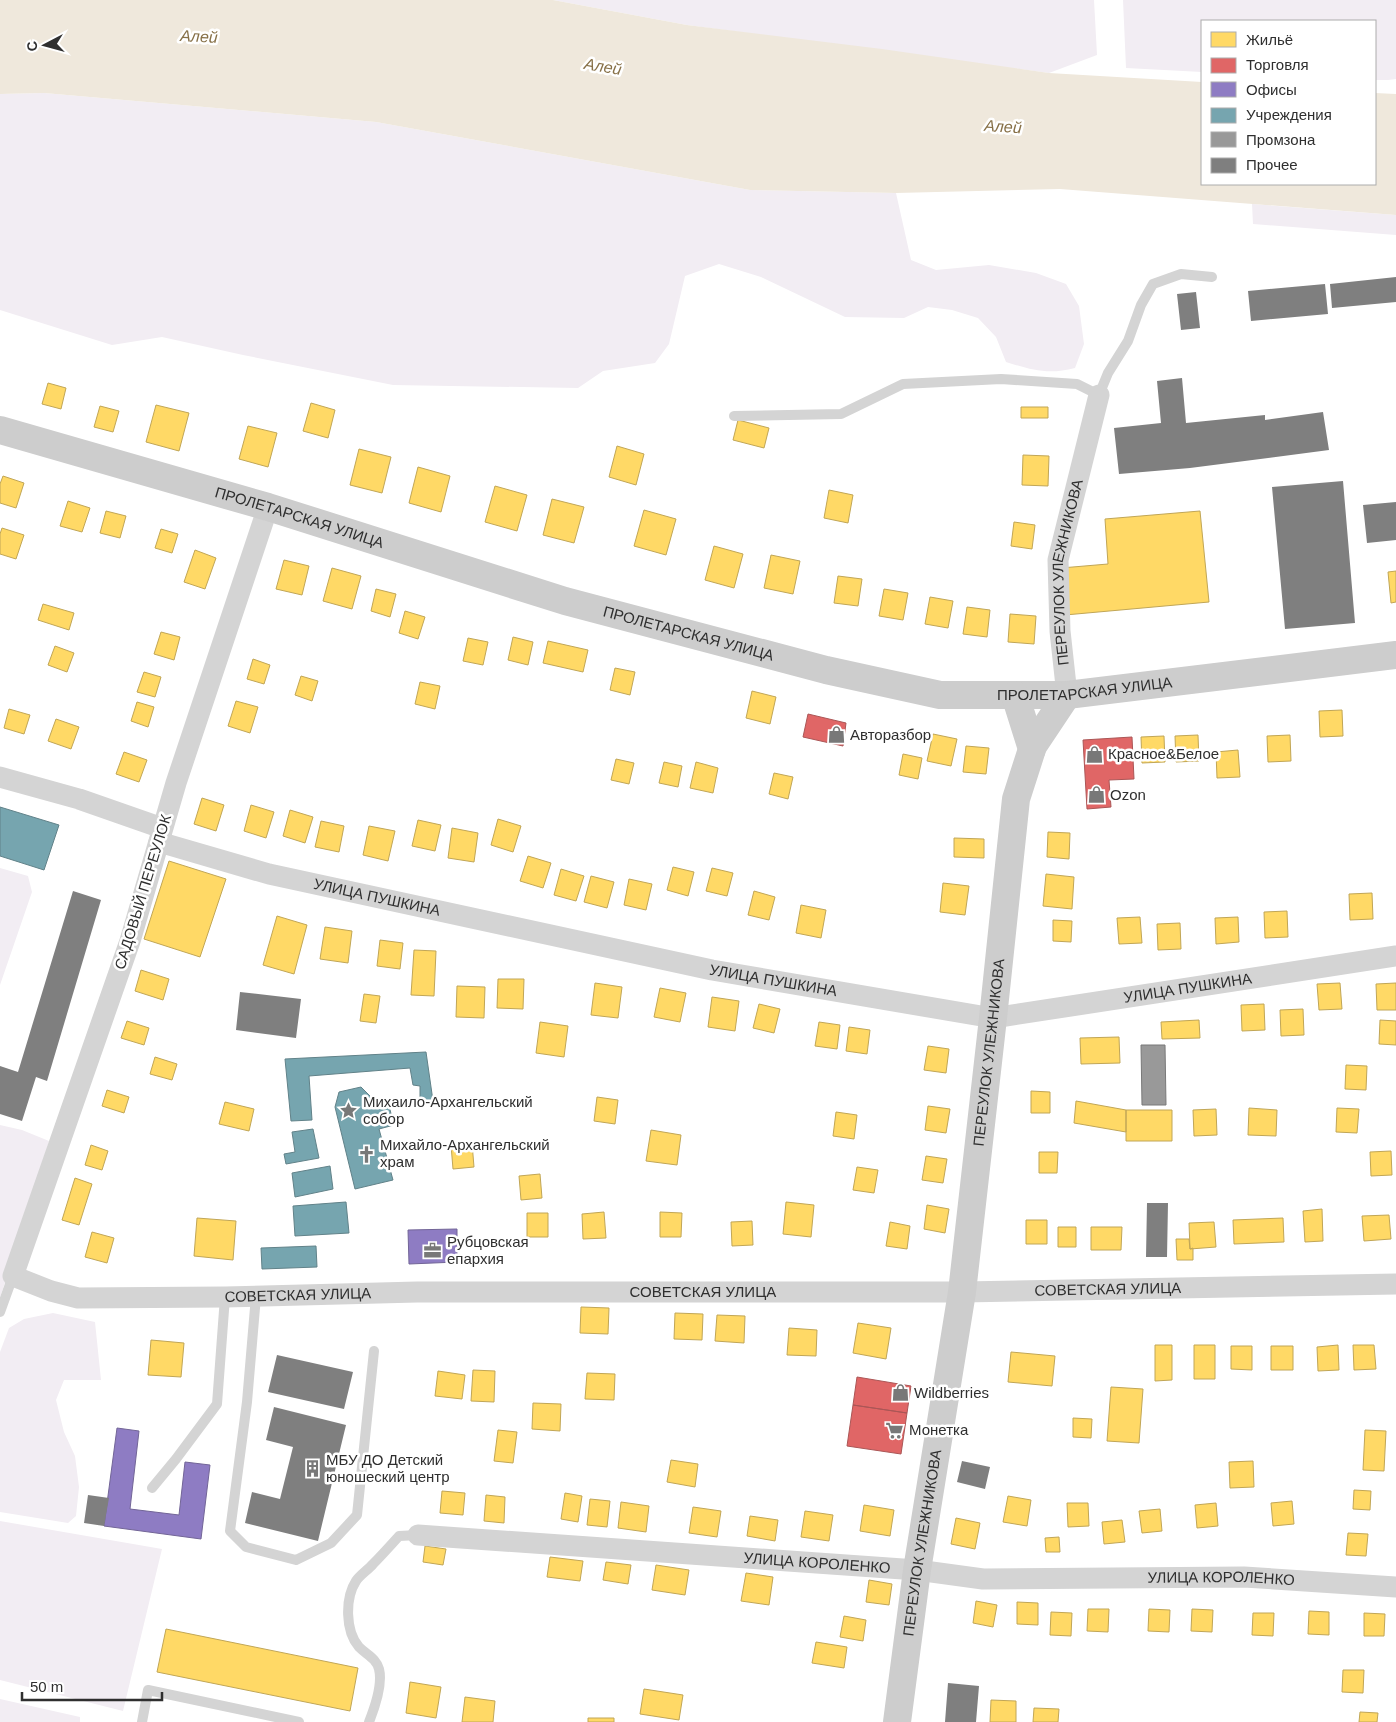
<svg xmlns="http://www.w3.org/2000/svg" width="1396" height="1722" viewBox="0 0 1396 1722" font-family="Helvetica,sans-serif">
  <rect width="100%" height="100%" fill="#fff"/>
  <path fill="#f2edf3" d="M553 0H1094L1097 55 1049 73 687 25Z
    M1123 0H1396V79L1388 80H1375V21H1202V72L1126 68Z
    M44 93 376 122 750 190 896 193 911 260 936 270 989 265 1036 273 1066 284 1079 306 1084 344 1075 368C1048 375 1032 370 1006 362L996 337 978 318 952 310 928 307 904 318 845 317 761 277 719 264 685 276 669 344 655 363 603 371 578 388 393 385 243 355 162 337 112 345 0 310V94Z
    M1252 204 1396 215V235L1253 224Z
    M0 868 28 876 32 892 0 985Z
    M0 1125 22 1130 49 1141 18 1246 0 1297Z
    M53 1313 95 1322 101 1380H64L56 1400 64 1432 75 1456 79 1487 76 1516 68 1523 0 1512V1352L9 1328 24 1319Z
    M0 1521 162 1549 123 1711 0 1680Z
    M0 1699 80 1717V1722H0Z"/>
  <path fill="#efe8dc" d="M0 0H553L687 25 882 49 1049 73 1202 82V184H1375V93L1396 94V215L1060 189 896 193 750 190 376 122 44 93 0 94Z"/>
  <path fill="#ffd966" stroke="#c1a656" d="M48 383 66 388 61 409 42 404Z
    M311 403 335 410 328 438 303 431Z
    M156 405 189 413 179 451 146 442Z
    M100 406 119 411 113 432 94 427Z
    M1021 407H1048V418H1021Z
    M738 420 769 428 764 448 733 440Z
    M248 426 277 433 268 467 239 459Z
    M617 446 644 454 636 485 609 477Z
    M359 449 391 457 382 493 350 485Z
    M1023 455 1049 456 1048 486 1022 485Z
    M418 467 450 476 441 512 409 503Z
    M3 476 24 483 16 508 0 503V484Z
    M495 486 527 495 517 531 485 522Z
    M829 490 853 495 848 523 824 518Z
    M552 499 584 507 574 543 543 535Z
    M68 501 90 508 82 532 60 526Z
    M644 510 676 519 666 555 634 546Z
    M106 511 126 516 120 538 100 533Z
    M1200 511 1209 602 1065 615 1061 568 1108 564 1105 519Z
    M1014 522 1035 525 1032 549 1011 546Z
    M2 528 24 535 16 559 0 554V534Z
    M161 529 178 534 172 553 155 548Z
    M714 546 743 554 734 588 705 580Z
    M195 550 216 558 205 589 184 582Z
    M771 555 800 561 793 594 764 588Z
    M284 560 309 566 302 595 276 589Z
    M332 568 361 576 352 609 323 601Z
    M1396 571V602L1391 603 1388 572Z
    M838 576 862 579 858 606 834 603Z
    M376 589 396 594 390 617 371 611Z
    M884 589 908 593 903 620 879 616Z
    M930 597 953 601 948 628 925 624Z
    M43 604 74 613 69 630 38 620Z
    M967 607 990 610 987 637 963 634Z
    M405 611 425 617 418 639 399 633Z
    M1010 614 1036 616 1034 644 1008 642Z
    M161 632 180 637 174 660 154 654Z
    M513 637 533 642 528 665 508 660Z
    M468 638 488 642 483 665 463 661Z
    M548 641 588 650 583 672 543 663Z
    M55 646 74 653 67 672 48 665Z
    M253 659 270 665 264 684 247 679Z
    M615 668 635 672 630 695 610 690Z
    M144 672 161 677 155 697 137 692Z
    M301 676 318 681 312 701 295 695Z
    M420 682 440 686 435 709 415 704Z
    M752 691 776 697 770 724 746 718Z
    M236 701 258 707 250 733 228 726Z
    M137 702 154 707 148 727 131 721Z
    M9 709 30 715 24 734 4 728Z
    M1342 710 1343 736 1320 737 1319 711Z
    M56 719 79 727 71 749 48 741Z
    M933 734 957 739 951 766 927 761Z
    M1198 735 1199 761 1176 762 1175 736Z
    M1290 735 1291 761 1268 762 1267 736Z
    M1164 736 1165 762 1142 763 1141 737Z
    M966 746 989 748 986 774 963 772Z
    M1238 750 1240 777 1217 778 1216 752Z
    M124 752 147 760 139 782 116 774Z
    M903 754 922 758 918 779 899 775Z
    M616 759 634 763 629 784 611 780Z
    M664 762 682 766 678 787 659 783Z
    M696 762 718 768 713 793 690 788Z
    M774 773 793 777 788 799 769 794Z
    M202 798 224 805 216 831 194 824Z
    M251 805 274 812 266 838 244 831Z
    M290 810 313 817 305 843 283 836Z
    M498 819 521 826 513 852 491 845Z
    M418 820 441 825 435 851 412 846Z
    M321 821 344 826 339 852 315 847Z
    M369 826 395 831 388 861 363 855Z
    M452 828 478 833 474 862 448 858Z
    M1048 832 1070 833 1069 859 1047 857Z
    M954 838 984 839V858L954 857Z
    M528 856 551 863 543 888 520 881Z
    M169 861 226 879 200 957 144 939Z
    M673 867 694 872 688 896 667 890Z
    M712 868 733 873 727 896 706 891Z
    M561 869 584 876 576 901 554 895Z
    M1046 874 1074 877 1072 909 1043 906Z
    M591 876 614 882 607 908 584 902Z
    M629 879 652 884 646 910 624 905Z
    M943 883 969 886 965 915 940 912Z
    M754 891 775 897 769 920 748 915Z
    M1372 893 1373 919 1350 920 1349 894Z
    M801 905 826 910 821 938 796 933Z
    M1287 911 1288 937 1265 938 1264 912Z
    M277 916 307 925 294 974 263 965Z
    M1140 917 1142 943 1119 944 1117 918Z
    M1238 917 1239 942 1216 944 1215 918Z
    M1053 920 1072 921 1071 942 1053 941Z
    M1180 923 1181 949 1158 950 1157 924Z
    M325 927 352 931 348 963 320 959Z
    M380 940 403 943 400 969 377 966Z
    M414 950 436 951 434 996 411 995Z
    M141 970 169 979 163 1000 135 991Z
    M498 979H524L523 1009 497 1008Z
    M595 983 622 987 618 1018 591 1015Z
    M1340 983 1342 1009 1319 1010 1317 984Z
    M1396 983V1010H1377L1376 984Z
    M457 986 485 987 484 1018 456 1017Z
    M660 988 686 993 680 1022 654 1017Z
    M364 994 380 996 376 1023 360 1021Z
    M712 997 739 1001 735 1031 708 1027Z
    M759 1004 780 1009 774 1033 753 1028Z
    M1264 1004 1265 1030 1242 1031 1241 1005Z
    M1303 1009 1304 1035 1281 1036 1280 1010Z
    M1199 1020 1200 1038 1162 1039 1161 1022Z
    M1380 1020 1396 1021V1045L1379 1044Z
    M127 1021 149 1028 144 1045 121 1038Z
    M540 1022 568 1026 564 1057 536 1053Z
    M819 1022 840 1025 837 1049 815 1046Z
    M849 1027 870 1030 867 1054 846 1051Z
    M1119 1037 1120 1063 1081 1064 1080 1038Z
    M928 1046 949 1049 946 1073 924 1070Z
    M155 1057 177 1064 172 1080 150 1074Z
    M1346 1065 1367 1066 1366 1090 1345 1089Z
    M107 1090 129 1097 124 1113 102 1106Z
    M1031 1091 1050 1092V1113H1031Z
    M597 1097 618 1100 615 1124 594 1121Z
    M1076 1101 1126 1110V1132L1074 1123Z
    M225 1102 254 1109 249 1131 219 1124Z
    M928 1106 950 1109 946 1133 925 1130Z
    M1249 1108 1277 1110 1276 1136 1248 1135Z
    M1337 1108 1359 1109 1357 1133 1336 1132Z
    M1216 1109 1217 1135 1194 1136 1193 1110Z
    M1126 1110H1172V1141H1126Z
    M836 1112 857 1115 854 1139 833 1136Z
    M651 1130 681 1135 677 1165 646 1161Z
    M472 1143 474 1167 453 1169 451 1145Z
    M91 1145 108 1151 102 1170 85 1165Z
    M1391 1151 1392 1175 1371 1176 1370 1152Z
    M1039 1152H1058L1057 1173H1039Z
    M926 1156 947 1159 943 1183 922 1180Z
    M857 1167 878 1170 874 1193 853 1190Z
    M540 1174 542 1198 521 1200 519 1176Z
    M75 1178 92 1184 79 1225 62 1220Z
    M786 1202 814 1205 811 1237 783 1234Z
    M927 1205 949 1209 945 1233 924 1229Z
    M1322 1209 1323 1241 1305 1242 1303 1211Z
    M604 1212 606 1238 583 1239 582 1214Z
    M660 1212 682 1213 681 1237H660Z
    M527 1213H548V1237H527Z
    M1389 1215 1391 1239 1364 1241 1362 1216Z
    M197 1218 236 1221 233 1260 194 1256Z
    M1283 1218 1284 1242 1234 1244 1233 1220Z
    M1026 1220H1047V1244H1026Z
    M752 1221 753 1245 732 1246 731 1222Z
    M890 1222 910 1226 907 1249 886 1246Z
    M1214 1222 1216 1247 1190 1249 1189 1223Z
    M1058 1227H1076V1247H1058Z
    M1091 1227H1122L1121 1250H1091Z
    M92 1232 114 1238 107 1263 85 1257Z
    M1176 1239H1189L1190 1249 1193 1248V1260H1177Z
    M581 1307 609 1308 608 1334 580 1333Z
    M675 1313 703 1314 702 1340 674 1339Z
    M717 1315 745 1316 744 1343 715 1341Z
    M858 1323 891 1328 886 1359 853 1353Z
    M789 1328 817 1330 816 1356 787 1355Z
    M151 1340 184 1343 181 1377 148 1375Z
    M1155 1345H1172V1380L1155 1381Z
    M1194 1345H1215V1379H1194Z
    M1338 1345 1339 1370 1318 1371 1317 1347Z
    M1353 1345H1374L1376 1369 1354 1370Z
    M1231 1346H1252V1370L1231 1369Z
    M1271 1346H1293V1370H1271Z
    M1011 1352 1055 1356 1052 1386 1008 1382Z
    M473 1370 495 1371 494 1402 471 1401Z
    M438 1371 465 1375 462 1399 435 1396Z
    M587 1373 615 1374 614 1400 585 1399Z
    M1111 1387 1143 1389 1139 1443 1107 1441Z
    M533 1403 561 1404 560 1431 532 1429Z
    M1073 1418 1092 1419 1091 1438 1073 1437Z
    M498 1430 517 1432 513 1463 494 1461Z
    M1365 1430 1386 1431 1384 1471 1363 1470Z
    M671 1460 698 1464 695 1487 667 1482Z
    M1253 1461 1254 1487 1230 1488 1229 1462Z
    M1354 1490 1371 1491 1370 1510 1353 1509Z
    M442 1491 465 1493 463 1515 440 1513Z
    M565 1493 582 1496 578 1522 561 1519Z
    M486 1495 505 1497 504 1523 484 1521Z
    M1008 1496 1031 1500 1027 1526 1003 1522Z
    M590 1499 610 1501 607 1527 587 1525Z
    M1292 1501 1294 1524 1273 1526 1271 1503Z
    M621 1502 649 1506 646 1532 618 1528Z
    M1067 1503H1088L1089 1526 1068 1527Z
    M1216 1503 1218 1526 1197 1528 1195 1505Z
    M864 1505 894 1510 890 1536 860 1531Z
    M693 1507 721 1511 717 1537 689 1533Z
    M1160 1509 1162 1531 1142 1533 1139 1511Z
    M805 1511 833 1515 829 1541 801 1537Z
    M750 1516 778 1520 775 1541 747 1536Z
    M956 1518 980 1523 975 1549 951 1544Z
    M1122 1520 1125 1542 1104 1544 1102 1522Z
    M1348 1533 1368 1534 1366 1556 1346 1555Z
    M1059 1537 1060 1552H1046L1045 1538Z
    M425 1546 446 1549 443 1565 423 1562Z
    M550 1557 583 1561 580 1581 547 1577Z
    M606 1562 631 1565 628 1584 603 1580Z
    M656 1565 689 1570 685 1595 652 1590Z
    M746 1573 773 1577 769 1605 741 1601Z
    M869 1580 892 1584 889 1605 866 1602Z
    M976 1601 997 1605 993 1627 973 1623Z
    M1017 1602 1038 1603V1625L1017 1624Z
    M1088 1609H1109L1108 1632 1087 1631Z
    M1149 1609 1170 1610 1169 1632 1148 1631Z
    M1192 1609 1213 1610 1212 1632 1191 1631Z
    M1309 1611 1329 1612V1635L1308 1634Z
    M1051 1612 1072 1613 1071 1636 1050 1635Z
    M1253 1613H1274L1273 1636 1252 1635Z
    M1364 1613 1385 1614 1384 1636H1364Z
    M844 1616 866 1620 863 1641 840 1637Z
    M166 1629 358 1668 350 1711 157 1672Z
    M816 1642 847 1647 844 1668 812 1663Z
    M1343 1670H1364L1363 1693 1342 1692Z
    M410 1682 441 1687 436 1718 406 1713Z
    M644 1689 683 1695 679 1720 640 1714Z
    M465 1697 495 1701 493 1722H462Z
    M991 1700 1016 1701V1722H990Z
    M1034 1708 1059 1709 1058 1722H1033Z
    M1360 1712 1378 1713 1377 1722H1359Z
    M588 1718H614V1722H588Z"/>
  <path fill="#e06666" stroke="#ab5656" d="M808 714 846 723 843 746 803 737Z
    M1132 737 1134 779 1109 780 1111 807 1087 809 1083 740Z
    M857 1377 911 1386 907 1413 853 1405Z
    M853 1405 907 1413 901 1454 847 1446Z"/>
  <path fill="#8e7cc3" stroke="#726597" d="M457 1229V1262L409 1264 408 1230Z
    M117 1428 139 1431 130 1509 179 1515 185 1462 210 1465 201 1539 104 1526Z"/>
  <path fill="#76a5af" stroke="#618289" d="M0 807 59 825 44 870 0 856Z
    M426 1052 433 1101 420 1104V1086L413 1085 410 1068 309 1076 312 1120 291 1121 285 1059Z
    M361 1087 372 1098 375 1109 389 1106 394 1125 379 1129 393 1180 355 1189 335 1107 339 1092Z
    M313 1129 319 1158 286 1164 284 1154 295 1152 292 1132Z
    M330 1166 333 1189 295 1197 292 1173Z
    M346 1202 349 1233 295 1236 293 1206Z
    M316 1246 317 1267 262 1269 261 1248Z"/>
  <path fill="#999" stroke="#797979" d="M1141 1045H1165L1166 1105H1142Z"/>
  <path fill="#7f7f7f" d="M1396 277V302L1332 308 1330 284Z
    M1325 284 1328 314 1251 321 1248 291Z
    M1196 292 1200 328 1181 330 1177 294Z
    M1182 378 1186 423 1265 415V420L1323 412 1329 450 1190 468 1119 474 1114 428 1161 423 1157 381Z
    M1343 481 1355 623 1285 629 1272 487Z
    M1396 502V540L1367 543 1363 505Z
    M73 891 101 900 47 1081 36 1077 22 1121 0 1114V1066L18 1072Z
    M240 992 301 999 296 1038 236 1030Z
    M1147 1203H1168L1167 1257H1146Z
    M277 1355 353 1372 344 1409 268 1392Z
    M274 1407 346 1425 318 1541 245 1523 252 1492 280 1499 293 1447 266 1440Z
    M962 1461 990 1467 985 1489 957 1482Z
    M88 1495 109 1498 104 1526 84 1523Z
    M948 1683 979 1686 976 1722H945Z"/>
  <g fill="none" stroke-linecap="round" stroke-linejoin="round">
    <path stroke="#d4d4d4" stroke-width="10" d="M734 416 841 414 903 384 1001 379 1077 384 1099 395 1108 373 1128 341 1141 305 1153 284 1181 274 1212 277
      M256 1296 247 1402 230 1531 246 1547 296 1560 331 1543 357 1515 374 1351
      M0 1312 13 1276
      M152 1488 176 1459 217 1404 225 1297
      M142 1722 148 1690 299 1722
      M369 1722C375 1707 383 1685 379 1669 376 1658 367 1655 359 1647 345 1631 345 1598 356 1581 360 1575 368 1570 373 1564 382 1555 390 1546 399 1536L418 1535"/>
    <g stroke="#d4d4d4" stroke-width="21">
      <path id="s1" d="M268 507 176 783 130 941 13 1276 51 1291 78 1298 225 1297 417 1292H962L1396 1284"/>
      <path id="s2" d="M1067 695 1060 631 1058 560 1099 395"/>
      <path d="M0 777 79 799 162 828"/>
      <path id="s3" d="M159 842 269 874 712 970 993 1018 1396 956"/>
      <path id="s4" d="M418 1535 917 1570 983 1579 1244 1577 1396 1587"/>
    </g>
    <g stroke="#cdcdcd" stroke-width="28">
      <path id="s5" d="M0 430 268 507 565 601 826 670 940 695H1067L1396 655"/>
      <path d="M1015 695 1032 749"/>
      <path id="s6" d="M897 1722 917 1570 962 1292 993 1018 1016 799 1033 746 1067 695"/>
    </g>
  </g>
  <defs>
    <symbol id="shop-bare" viewBox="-9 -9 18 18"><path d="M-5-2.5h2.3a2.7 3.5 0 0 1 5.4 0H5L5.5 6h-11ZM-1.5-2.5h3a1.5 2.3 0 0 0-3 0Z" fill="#787878" stroke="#fff" stroke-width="2.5" paint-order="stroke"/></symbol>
    <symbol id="sight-bare" viewBox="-9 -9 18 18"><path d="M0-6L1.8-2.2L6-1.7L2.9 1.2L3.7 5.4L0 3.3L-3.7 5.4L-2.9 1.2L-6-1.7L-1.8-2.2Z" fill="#787878" stroke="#fff" stroke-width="2.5" paint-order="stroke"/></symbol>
    <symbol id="church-bare" viewBox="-9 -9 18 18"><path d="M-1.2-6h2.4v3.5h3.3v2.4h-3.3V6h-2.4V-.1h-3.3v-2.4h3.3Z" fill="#787878" stroke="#fff" stroke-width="2.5" paint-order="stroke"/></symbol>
    <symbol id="office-bare" viewBox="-9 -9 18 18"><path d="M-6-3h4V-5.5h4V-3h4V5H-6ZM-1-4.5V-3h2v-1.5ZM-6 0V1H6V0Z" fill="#787878" stroke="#fff" stroke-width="2.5" paint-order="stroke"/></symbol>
    <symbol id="supermarket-bare" viewBox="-9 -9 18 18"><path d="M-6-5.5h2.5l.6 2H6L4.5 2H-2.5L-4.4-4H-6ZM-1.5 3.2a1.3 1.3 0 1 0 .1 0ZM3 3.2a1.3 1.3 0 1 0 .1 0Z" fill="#787878" stroke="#fff" stroke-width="2.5" paint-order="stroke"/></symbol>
    <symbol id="building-bare" viewBox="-9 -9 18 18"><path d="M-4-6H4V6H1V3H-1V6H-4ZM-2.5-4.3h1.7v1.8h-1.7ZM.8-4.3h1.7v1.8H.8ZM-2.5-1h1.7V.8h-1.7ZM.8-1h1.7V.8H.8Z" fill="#787878" stroke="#fff" stroke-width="2.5" paint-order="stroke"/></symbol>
  </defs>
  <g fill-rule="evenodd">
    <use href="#shop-bare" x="824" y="722" width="25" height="25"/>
    <use href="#shop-bare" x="1082" y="742" width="25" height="25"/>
    <use href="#shop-bare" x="1084" y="782" width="25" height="25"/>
    <use href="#sight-bare" x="336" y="1098" width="25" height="25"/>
    <use href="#church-bare" x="354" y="1142" width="25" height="25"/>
    <use href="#office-bare" x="420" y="1238" width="25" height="25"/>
    <use href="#shop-bare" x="888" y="1380" width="25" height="25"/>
    <use href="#supermarket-bare" x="882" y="1418" width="25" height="25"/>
    <use href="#building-bare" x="300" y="1456" width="25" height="25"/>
  </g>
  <g text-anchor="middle" stroke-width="5" stroke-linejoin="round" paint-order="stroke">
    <g font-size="15" fill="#2f2f2f" stroke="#fff">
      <text dy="5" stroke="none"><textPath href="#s5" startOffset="312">ПРОЛЕТАРСКАЯ УЛИЦА</textPath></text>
      <text dy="5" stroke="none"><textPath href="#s2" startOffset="124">ПЕРЕУЛОК УЛЕЖНИКОВА</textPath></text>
      <text dy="5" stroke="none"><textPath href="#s5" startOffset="718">ПРОЛЕТАРСКАЯ УЛИЦА</textPath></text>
      <text dy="5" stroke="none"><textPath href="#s5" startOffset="1122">ПРОЛЕТАРСКАЯ УЛИЦА</textPath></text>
      <text transform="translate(143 892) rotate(-73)" y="5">САДОВЫЙ ПЕРЕУЛОК</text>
      <text dy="5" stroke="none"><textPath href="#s3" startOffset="225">УЛИЦА ПУШКИНА</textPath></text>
      <text dy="5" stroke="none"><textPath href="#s3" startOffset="630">УЛИЦА ПУШКИНА</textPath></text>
      <text dy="5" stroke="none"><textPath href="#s3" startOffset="1050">УЛИЦА ПУШКИНА</textPath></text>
      <text dy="5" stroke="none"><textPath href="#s6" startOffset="676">ПЕРЕУЛОК УЛЕЖНИКОВА</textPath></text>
      <text dy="5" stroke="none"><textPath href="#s1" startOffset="1909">СОВЕТСКАЯ УЛИЦА</textPath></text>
      <text dy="5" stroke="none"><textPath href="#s1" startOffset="1504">СОВЕТСКАЯ УЛИЦА</textPath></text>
      <text dy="5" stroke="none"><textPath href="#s1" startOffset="1099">СОВЕТСКАЯ УЛИЦА</textPath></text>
      <text dy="5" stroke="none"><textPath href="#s6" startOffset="181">ПЕРЕУЛОК УЛЕЖНИКОВА</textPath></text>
      <text dy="5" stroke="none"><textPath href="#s4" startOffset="400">УЛИЦА КОРОЛЕНКО</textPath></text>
      <text dy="5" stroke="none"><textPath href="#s4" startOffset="805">УЛИЦА КОРОЛЕНКО</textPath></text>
    </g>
    <g font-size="15" fill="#2f2f2f" stroke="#fff" text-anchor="start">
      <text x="850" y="740">Авторазбор</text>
      <text x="1108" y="759">Красное&amp;Белое</text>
      <text x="1110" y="800">Ozon</text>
      <text x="363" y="1107">Михаило-Архангельский<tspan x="363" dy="17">собор</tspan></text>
      <text x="380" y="1150">Михайло-Архангельский<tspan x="380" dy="17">храм</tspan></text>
      <text x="447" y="1247">Рубцовская<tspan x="447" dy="17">епархия</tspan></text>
      <text x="914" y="1398">Wildberries</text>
      <text x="909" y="1435">Монетка</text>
      <text x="326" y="1465">МБУ ДО Детский<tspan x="326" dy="17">юношеский центр</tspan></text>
    </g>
    <g font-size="16" font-style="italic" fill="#877047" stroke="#fff">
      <text transform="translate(199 36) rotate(3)" y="6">Алей</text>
      <text transform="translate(603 66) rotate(10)" y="6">Алей</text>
      <text transform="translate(1003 126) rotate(4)" y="6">Алей</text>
    </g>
  </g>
  <rect x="1201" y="20" width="175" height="165" fill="#ffffff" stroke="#acacac"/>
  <rect x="1211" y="32" width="25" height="15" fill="#ffd966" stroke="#acacac"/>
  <text x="1246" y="45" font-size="15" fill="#2f2f2f">Жильё</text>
  <rect x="1211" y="58" width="25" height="15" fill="#e06666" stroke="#acacac"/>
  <text x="1246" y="70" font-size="15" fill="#2f2f2f">Торговля</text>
  <rect x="1211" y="82" width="25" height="15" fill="#8e7cc3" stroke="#acacac"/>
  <text x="1246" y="95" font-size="15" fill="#2f2f2f">Офисы</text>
  <rect x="1211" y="108" width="25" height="15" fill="#76a5af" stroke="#acacac"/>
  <text x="1246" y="120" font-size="15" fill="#2f2f2f">Учреждения</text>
  <rect x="1211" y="132" width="25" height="15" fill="#999999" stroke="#acacac"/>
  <text x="1246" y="145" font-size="15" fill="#2f2f2f">Промзона</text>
  <rect x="1211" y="158" width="25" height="15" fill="#7f7f7f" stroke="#acacac"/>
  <text x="1246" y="170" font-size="15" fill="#2f2f2f">Прочее</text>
  <g transform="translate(45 45) rotate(264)" stroke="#ffffff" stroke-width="4" paint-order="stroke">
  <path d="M0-4L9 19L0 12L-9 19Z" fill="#2f2f2f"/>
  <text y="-8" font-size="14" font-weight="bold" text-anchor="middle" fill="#2f2f2f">С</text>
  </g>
  <path d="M22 1692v8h140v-8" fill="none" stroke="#2f2f2f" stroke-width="2.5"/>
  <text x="30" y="1692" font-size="15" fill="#2f2f2f" stroke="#ffffff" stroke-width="4" paint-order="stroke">50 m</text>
</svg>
